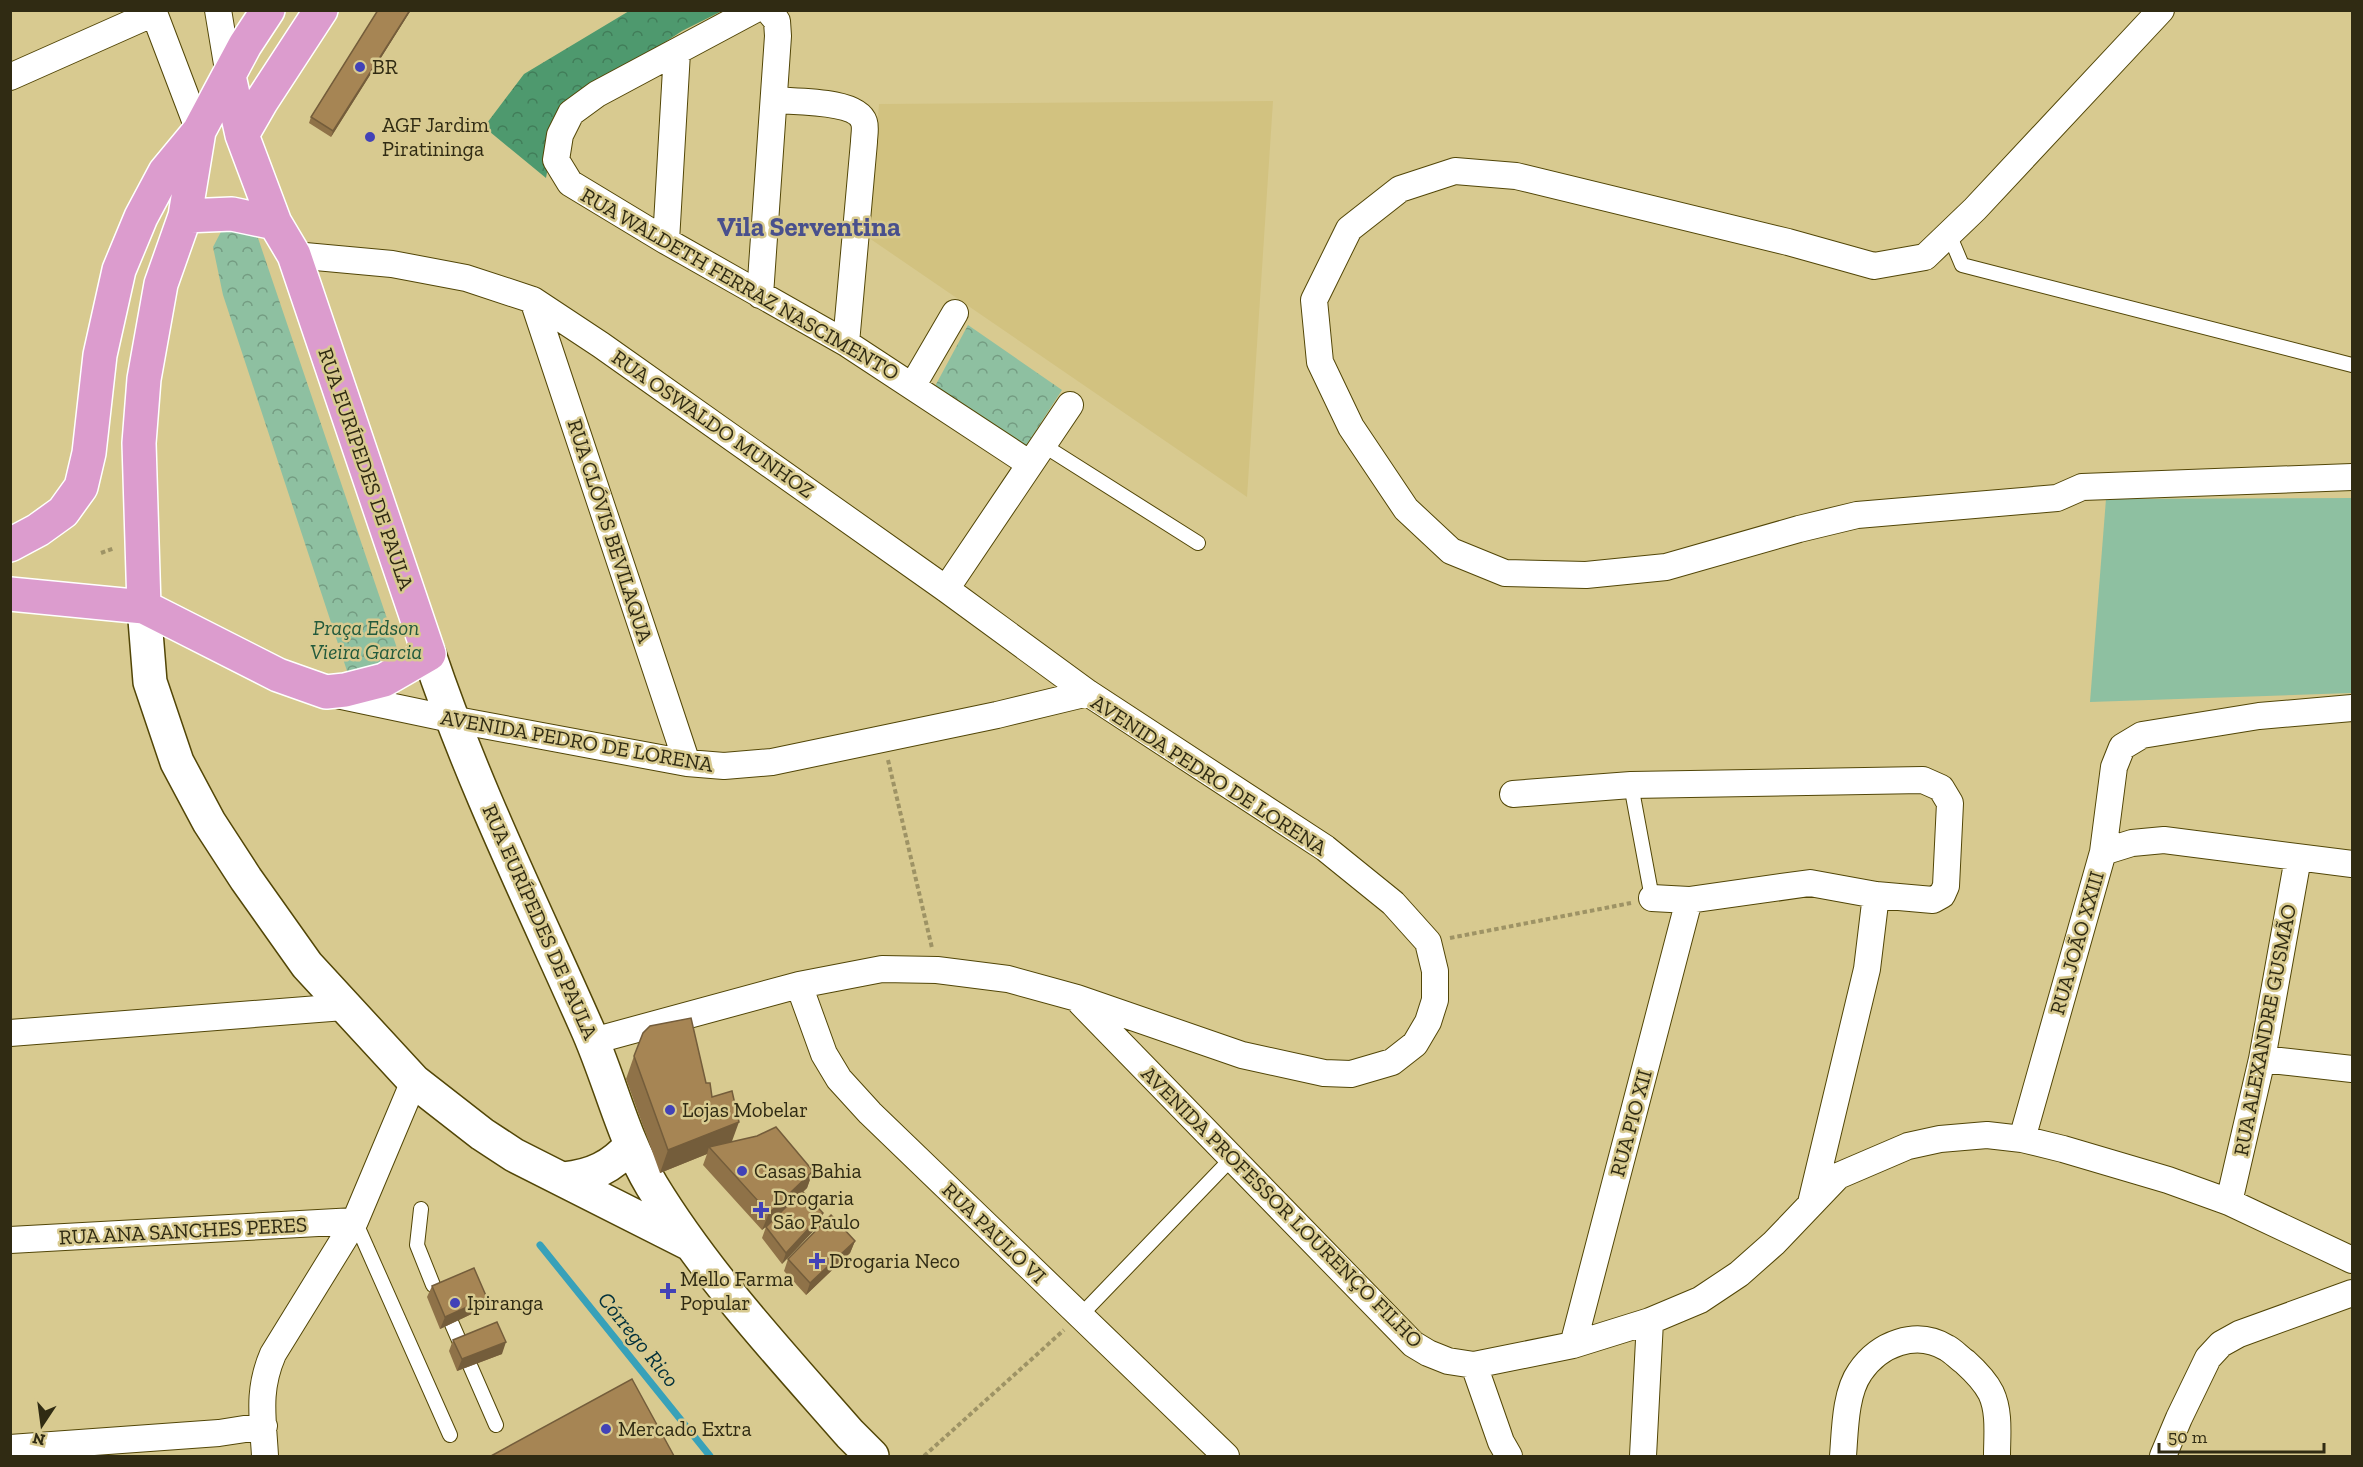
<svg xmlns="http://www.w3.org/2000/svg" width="2363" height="1467" font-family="'Zilla Slab',serif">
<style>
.built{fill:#d2c280}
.forest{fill:url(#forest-crowns)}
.park{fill:url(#park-crowns)}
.pitch{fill:#8ec0a1}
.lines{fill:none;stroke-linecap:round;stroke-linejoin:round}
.stream{stroke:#38a1b9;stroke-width:7}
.service-casing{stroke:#524607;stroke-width:16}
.minor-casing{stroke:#524607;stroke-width:28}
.tertiary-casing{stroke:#524607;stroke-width:36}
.primary-casing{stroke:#fff;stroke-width:36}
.path{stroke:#9e9365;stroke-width:4;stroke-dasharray:4.5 3;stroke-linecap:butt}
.service{stroke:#fff;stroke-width:14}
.minor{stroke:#fff;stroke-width:26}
.tertiary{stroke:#fff;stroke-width:33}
.primary{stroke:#dc9cce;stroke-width:33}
.wall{fill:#8f7248}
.shaded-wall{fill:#745d3b}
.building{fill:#a68554;stroke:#745d3b;stroke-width:1.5}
.poi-dot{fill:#4242b7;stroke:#d8ca90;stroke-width:2}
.labels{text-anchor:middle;stroke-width:5;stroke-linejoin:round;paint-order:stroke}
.poi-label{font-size:21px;fill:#302b13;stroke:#d8ca90;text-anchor:start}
.street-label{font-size:21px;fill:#302b13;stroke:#d8ca90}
.park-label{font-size:21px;font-style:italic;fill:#225a3c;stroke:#d8ca90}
.water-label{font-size:22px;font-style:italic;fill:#00303b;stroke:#d8ca90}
.district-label{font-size:27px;font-weight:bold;fill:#49508d;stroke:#d8ca90}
</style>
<defs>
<pattern id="forest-crowns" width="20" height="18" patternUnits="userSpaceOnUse" patternTransform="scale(1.5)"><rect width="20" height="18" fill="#4e996e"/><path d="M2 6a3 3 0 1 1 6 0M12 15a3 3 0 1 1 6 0" fill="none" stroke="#417d59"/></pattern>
<pattern id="park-crowns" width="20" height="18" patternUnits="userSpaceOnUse" patternTransform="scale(1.5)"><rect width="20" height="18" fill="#8ec0a1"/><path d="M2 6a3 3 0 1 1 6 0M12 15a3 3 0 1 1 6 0" fill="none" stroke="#749c82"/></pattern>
</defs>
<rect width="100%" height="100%" fill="#d8ca90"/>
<path class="built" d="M1273,101l-26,396 -378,-259 10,-134z"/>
<path class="forest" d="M629,11h93l-40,20 -124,82 -12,65 -62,-51 40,-53z"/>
<path class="park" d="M224,226l34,12 142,419 -50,23 -127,-385 -10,-48z
M968,325l94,65 -38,59 -90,-61z"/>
<path class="pitch" d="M2352,498v195l-262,9 16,-203z"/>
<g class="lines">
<path class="stream" d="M540,1245l170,211"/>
<defs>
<path id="service" d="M1949,234l13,31 390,100
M1043,445l155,98
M1631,785l21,113
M421,1209l-4,36 16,40
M355,1221l95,214
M448,1315l48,110
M1080,1316l153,-159"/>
<path id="minor" d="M153,10l46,121
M218,10l11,66
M754,10l-157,84 -26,19 -11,22 -4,25 14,23 96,58 180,102 184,121
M2161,10l-186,199 -50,48 -51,9 -86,-24 -272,-66 -61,-5 -55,18 -51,40 -35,71 6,62 31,65 55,82 45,42 54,22 81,2 80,-8 133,-38 58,-14 200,-17 25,-11 270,-10
M10,77l144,-64
M775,100c20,2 82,0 89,22 2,6 0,14 0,20l-18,201
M666,241l11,-189
M294,255l98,9 74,14 67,22 68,45 345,244 142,104 237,155 68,55 35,39 7,29v29l-7,22 -13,22 -23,18 -41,12 -27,-1 -82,-18 -165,-57 -69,-19 -71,-9 -55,-1 -83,16 -206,56
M760,295l18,-259 -1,-15 -9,-11
M533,300l154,463
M913,385l42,-72
M946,589l124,-184
M332,694l119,25 236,44 37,3 48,-4 225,-47 91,-22
M1513,794l118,-9 292,-5 18,8 9,15 -4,83 -4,9 -9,5 -57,-5 -66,-12 -121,17 -37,-2
M2103,852l11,-85 8,-20 20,-12 117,-19 93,-8
M799,985l25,69 15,25 31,34 356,343
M1081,1003l332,341 15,9 20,8 26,4 99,-20 77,-24 50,-21 39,-26 35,-31 64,-67 70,-30 32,-7 47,-4 35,4 41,10 105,31 61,22 123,58
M10,1033l334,-26
M2262,1059l90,10
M2022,1139l81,-287 29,-9 32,-3 188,24
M2229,1202l33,-143 36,-201
M1811,1203l56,-234 9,-74
M10,1240l345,-19
M1573,1345l116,-445
M1474,1365l27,77 8,14
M10,1448l209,-15 45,-7
M265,1456c-2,-38 -8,-65 8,-102l82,-133 59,-140
M1643,1456l7,-135
M1843,1456c2,-25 2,-63 17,-84 19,-28 56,-43 87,-24 6,3 12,10 18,14 10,9 20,19 26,31 9,19 6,43 6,63
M2163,1456l16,-38 29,-60 13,-14 18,-10 113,-41"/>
<path id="tertiary" d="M144,607l6,75 27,80 32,60 37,57 61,86 107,116 68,53 32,21 176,89
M429,654c43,128 103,250 157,372 24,53 36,110 66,160 55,90 129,169 198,248l22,22
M564,1179c28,-3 48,-12 67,-34"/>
<path id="primary" d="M242,135l19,-33 60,-92
M185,216l47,-2 43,9
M10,545l28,-15 25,-18 18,-25 8,-34 11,-98 19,-85 22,-53 24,-45 34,-41 46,-86 23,-35
M10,594l134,13 134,68 48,17 19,-2 39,-10 45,-26 -135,-399 -19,-32 -33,-88 -13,-59
M144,607l-5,-164 5,-64 17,-95 24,-68 14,-85"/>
</defs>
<use href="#service" class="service-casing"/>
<use href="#minor" class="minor-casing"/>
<use href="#tertiary" class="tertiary-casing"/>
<use href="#primary" class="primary-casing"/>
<path class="path" d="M101,553l14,-5
M888,760l44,188
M1450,938l181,-35
M924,1456l140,-126"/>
<use href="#service" class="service"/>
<use href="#minor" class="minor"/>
<use href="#tertiary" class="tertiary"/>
<use href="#primary" class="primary"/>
</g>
<path class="wall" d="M378,10h33l-80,127 -22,-14 2,-6z
M634,1056l72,27 26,59 81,29 -6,17 -4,4 20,21 -4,12 -37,39 -20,-26 4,-11 -4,3 -59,-65 4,-11 -47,19 -34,-94z
M855,1241l-5,12 -44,42 -22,-24 4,-12z
M432,1286l55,12 -5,11 -42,20 -13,-32z
M453,1340l49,14 -45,17 -8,-20z"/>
<path class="shaded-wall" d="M410,10h1l-80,127 2,-6z
M739,1122l-8,22 -22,3 -2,7 -47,19 8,-23z
M813,1171l-6,17 -45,42 7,-17z
M823,1213l-4,12 -37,39 4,-11z
M855,1241l-5,12 -44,42 4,-12z
M487,1298l-5,11 -42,20 5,-12z
M506,1342l-4,12 -45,17 5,-12z"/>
<path class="building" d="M378,10h32l-77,121 -22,-14z
M691,1018l15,65h4l2,14 20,-6 7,31 -71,28 -34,-94 9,-23 7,-7z
M776,1127l37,44 -44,42 -60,-66 48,-11z
M802,1191l21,22 -37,40 -20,-26z
M831,1215l24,26 -45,42 -22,-24z
M474,1268l13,30 -42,19 -13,-31z
M497,1322l9,20 -44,17 -9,-19z
M632,1379l42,77h-183z"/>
<g class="poi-dot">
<circle cx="360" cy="67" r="6"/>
<circle cx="370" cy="137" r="6"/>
<circle cx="670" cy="1110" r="6"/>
<circle cx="742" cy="1171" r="6"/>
<path d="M758 1201h6v6h6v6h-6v6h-6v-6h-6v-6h6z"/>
<path d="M814 1252h6v6h6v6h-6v6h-6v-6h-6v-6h6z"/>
<path d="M665 1282h6v6h6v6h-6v6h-6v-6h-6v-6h6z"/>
<circle cx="455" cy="1303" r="6"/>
<circle cx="606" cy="1429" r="6"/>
</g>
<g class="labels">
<g class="poi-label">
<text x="372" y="74">BR</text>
<text x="382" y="132">AGF Jardim<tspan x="382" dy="24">Piratininga</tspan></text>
<text x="682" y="1117">Lojas Mobelar</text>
<text x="754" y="1178">Casas Bahia</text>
<text x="773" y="1205">Drogaria<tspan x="773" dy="24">São Paulo</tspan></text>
<text x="829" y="1268">Drogaria Neco</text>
<text x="680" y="1286">Mello Farma<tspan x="680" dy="24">Popular</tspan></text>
<text x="467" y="1310">Ipiranga</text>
<text x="618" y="1436">Mercado Extra</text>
</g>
<g class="street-label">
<text transform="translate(740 284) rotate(30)" y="7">RUA WALDETH FERRAZ NASCIMENTO</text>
<text transform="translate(713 424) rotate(35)" y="7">RUA OSWALDO MUNHOZ</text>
<text transform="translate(366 469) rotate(71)" y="7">RUA EURÍPEDES DE PAULA</text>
<text transform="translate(610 531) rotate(72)" y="7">RUA CLÓVIS BEVILAQUA</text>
<text transform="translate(577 741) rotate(10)" y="7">AVENIDA PEDRO DE LORENA</text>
<text transform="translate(1209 775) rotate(33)" y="7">AVENIDA PEDRO DE LORENA</text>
<text transform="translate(540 922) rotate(66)" y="7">RUA EURÍPEDES DE PAULA</text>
<text transform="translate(2077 943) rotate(-74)" y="7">RUA JOÃO XXIII</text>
<text transform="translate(2265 1030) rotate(-79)" y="7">RUA ALEXANDRE GUSMÃO</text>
<text transform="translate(1631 1123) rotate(-75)" y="7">RUA PIO XII</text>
<text transform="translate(1282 1207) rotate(45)" y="7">AVENIDA PROFESSOR LOURENÇO FILHO</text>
<text transform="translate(183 1231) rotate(-3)" y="7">RUA ANA SANCHES PERES</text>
<text transform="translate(994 1233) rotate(44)" y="7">RUA PAULO VI</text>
</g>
<g class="park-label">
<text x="366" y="635">Praça Edson<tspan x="366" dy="24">Vieira Garcia</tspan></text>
</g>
<g class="water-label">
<text transform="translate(639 1339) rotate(51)" y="8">Córrego Rico</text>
</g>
<g class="district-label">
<text x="809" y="236">Vila Serventina</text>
</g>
</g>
<rect width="2363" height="1467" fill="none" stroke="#302b13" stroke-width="24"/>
<g transform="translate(42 1425) rotate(193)" stroke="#d8ca90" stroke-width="4.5" paint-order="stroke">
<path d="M0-4.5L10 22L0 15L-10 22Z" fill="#302b13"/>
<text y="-9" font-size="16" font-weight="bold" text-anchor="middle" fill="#302b13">N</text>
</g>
<path d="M2159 1443v9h165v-9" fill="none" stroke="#302b13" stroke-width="3"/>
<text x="2168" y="1443" font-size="18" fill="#302b13" stroke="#d8ca90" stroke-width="4.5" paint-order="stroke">50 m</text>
</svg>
